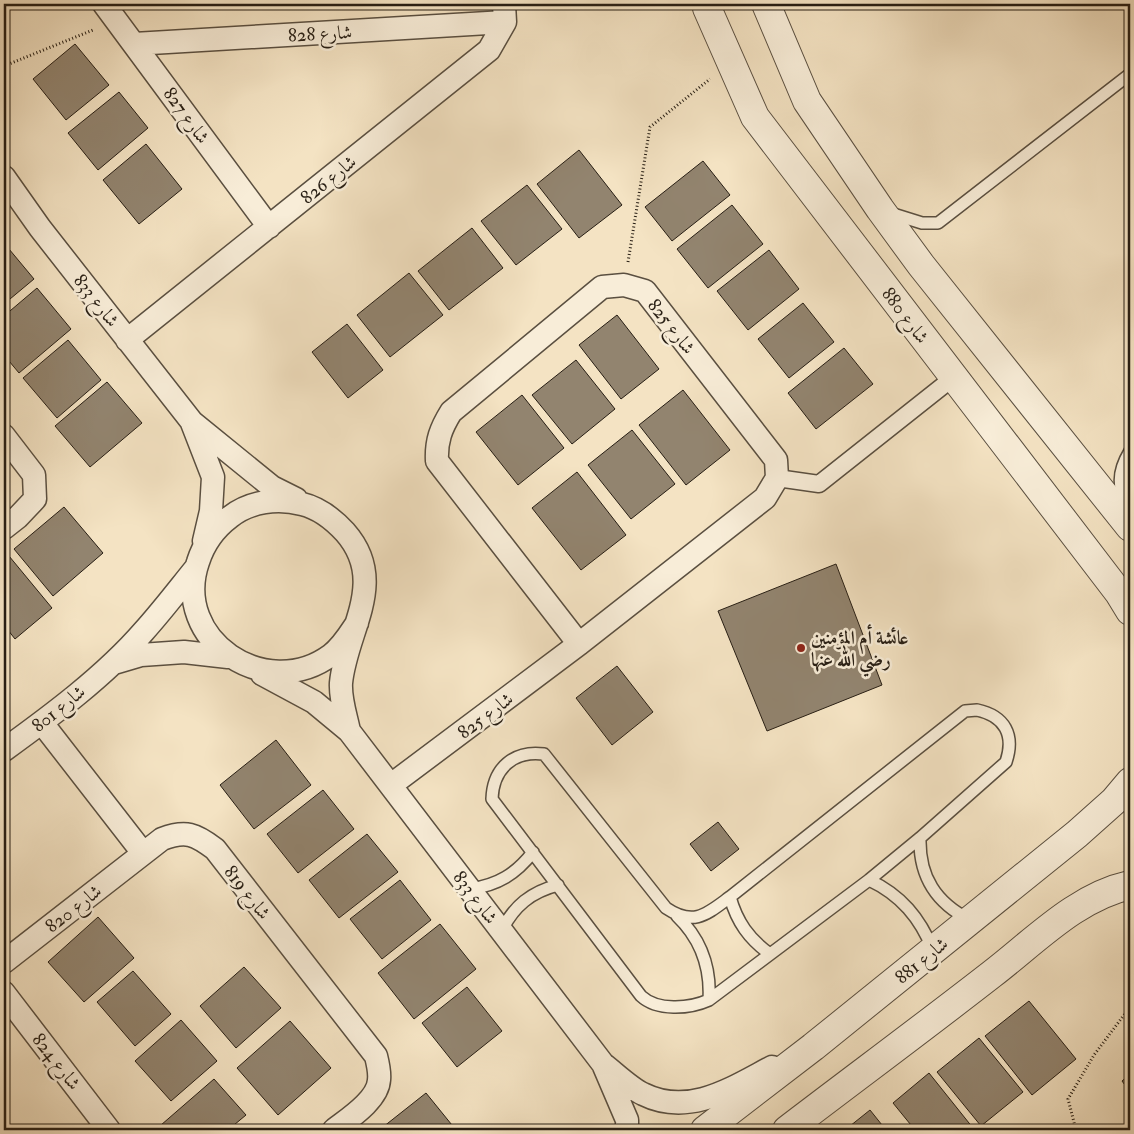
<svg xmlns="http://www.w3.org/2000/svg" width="1134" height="1134" font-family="'IM FELL Double Pica',Amiri,serif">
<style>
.building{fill:#92846f;stroke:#271e14}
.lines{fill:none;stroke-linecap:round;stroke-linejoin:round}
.service-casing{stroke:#5a4f40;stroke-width:14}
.pedestrian-casing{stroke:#5a4f40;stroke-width:19}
.minor-casing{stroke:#5a4f40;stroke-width:25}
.tertiary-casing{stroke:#5a4f40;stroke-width:30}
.path{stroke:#271e14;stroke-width:3;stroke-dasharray:1 2.5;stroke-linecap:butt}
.service{stroke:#f8edd8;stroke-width:11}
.pedestrian{stroke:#f8edd8;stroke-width:16}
.minor{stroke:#f8edd8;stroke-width:22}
.tertiary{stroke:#f8edd8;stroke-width:28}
.poi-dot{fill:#8f2418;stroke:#f8edd8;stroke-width:2}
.labels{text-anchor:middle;stroke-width:5;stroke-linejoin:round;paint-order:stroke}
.street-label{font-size:19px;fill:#271e14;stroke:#f8edd8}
.poi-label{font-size:19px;font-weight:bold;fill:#271e14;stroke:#f8edd8;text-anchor:start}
</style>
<rect width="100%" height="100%" fill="#f4e3c3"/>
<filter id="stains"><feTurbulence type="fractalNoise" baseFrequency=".004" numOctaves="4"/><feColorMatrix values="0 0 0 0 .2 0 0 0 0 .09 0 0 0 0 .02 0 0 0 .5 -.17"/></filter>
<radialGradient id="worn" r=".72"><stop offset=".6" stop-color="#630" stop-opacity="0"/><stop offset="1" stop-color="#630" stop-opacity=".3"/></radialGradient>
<path class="building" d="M75,44l34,41 -43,35 -33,-41z
M119,92l29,36 -50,42 -30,-37z
M146,144l36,45 -43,35 -36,-44z
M579,150l43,55 -43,33 -42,-54z
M703,161l27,34 -58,46 -27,-34z
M527,185l35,44 -46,36 -35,-44z
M732,205l31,39 -55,44 -31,-39z
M472,228l31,40 -54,42 -31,-39z
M4,243l30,36 -30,25z
M769,250l30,39 -51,41 -31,-39z
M409,273l34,42 -53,42 -33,-42z
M37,288l34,41 -52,44 -15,-18v-39z
M803,303l31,39 -45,36 -31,-39z
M617,315l42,54 -38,30 -42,-54z
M347,324l36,46 -35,28 -36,-46z
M68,340l33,40 -44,38 -34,-40z
M844,348l29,36 -57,45 -28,-36z
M576,360l39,49 -43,35 -40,-49z
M107,382l35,41 -52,44 -35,-41z
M683,390l47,60 -44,35 -47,-60z
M522,395l42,53 -46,37 -42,-53z
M632,430l43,54 -44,35 -43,-54z
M577,472l49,63 -45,35 -49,-62z
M64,507l39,46 -50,43 -39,-47z
M9,556l43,52 -37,31 -11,-14v-65z
M836,564l46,121 -115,46 -49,-120z
M617,666l36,46 -41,33 -36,-47z
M276,740l35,45 -57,44 -34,-44z
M323,790l31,39 -56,44 -31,-39z
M718,822l21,27 -28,22 -21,-27z
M367,834l31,38 -59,46 -30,-38z
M400,880l31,40 -49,39 -32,-40z
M98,917l36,41 -50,44 -36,-40z
M440,924l36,45 -62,50 -36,-46z
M244,967l37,41 -45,40 -36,-42z
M133,971l38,43 -36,32 -38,-44z
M467,987l35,44 -45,36 -35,-44z
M1029,1001l47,58 -44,36 -47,-59z
M181,1020l36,41 -46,40 -36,-40z
M290,1021l41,47 -53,47 -41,-47z
M979,1038l44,54 -42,34 -44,-54z
M929,1073l44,55 -3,2h-55l-22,-27z
M1130,1074v18l-8,-11z
M214,1079l32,36 -18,15h-62l-5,-5z
M426,1093l30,37h-70l-3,-3z
M870,1110l16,20h-41z"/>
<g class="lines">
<defs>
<path id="service" d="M890,213l32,10h16l192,-149
M1127,510c-8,-24 -11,-36 3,-59
M977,710c28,6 38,25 29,52l-86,76 -51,42 -160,120c-20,9 -52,11 -68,-4l-149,-197c1,-31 22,-49 52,-45l122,154c28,19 41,6 64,-11l235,-186z
M920,838c-1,39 16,65 50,82
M869,880c32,15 51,38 64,70
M470,889c28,-4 46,-15 63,-37
M730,897c7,25 19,42 40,57
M677,916c24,23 34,50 32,84
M502,930c12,-24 29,-38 56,-45"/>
<path id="pedestrian" d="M777,478l42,6 135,-107"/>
<path id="minor" d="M104,4l165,223
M134,44l371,-22
M4,177l36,51 152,194 80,65 24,12
M127,340l362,-290 16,-28 -1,-18
M192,423l21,54 -2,34 -7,30
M4,436l30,39 1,24 -17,18 -14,11
M114,663l27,-8 43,-3 44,5
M262,674l52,28 35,29 254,333 24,56v10
M42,723l101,130
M349,731c-3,-15 -9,-32 -8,-48 5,-53 48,-101 4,-151 -12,-13 -26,-24 -43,-28 -24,-6 -52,-3 -72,13 -16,12 -26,26 -32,45 -27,78 68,141 133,93 11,-8 18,-20 26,-32
M4,750c47,-34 101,-74 140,-119 18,-20 34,-41 51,-62
M391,785l188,-141 186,-146 12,-20 -1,-18 -131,-169 -21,-6 -22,2 -151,125c-10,16 -15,29 -14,49l142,183
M4,962l158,-123c24,-9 33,-5 53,10l161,207c2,8 4,16 3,24 -1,20 -31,39 -45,50
M4,993l105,137
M603,1064c12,9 27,24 40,30 46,23 89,-6 129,-27"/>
<path id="tertiary" d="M707,4v4l48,109 364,476 11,18
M766,4l41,97 73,108 41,56 209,262
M705,1130l108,-83 264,-213 37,-33 16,-19
M787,1130c68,-52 137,-103 205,-156 43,-33 84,-77 138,-89"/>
</defs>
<use href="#service" class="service-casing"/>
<use href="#pedestrian" class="pedestrian-casing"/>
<use href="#minor" class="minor-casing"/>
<use href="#tertiary" class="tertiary-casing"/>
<path class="path" d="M4,66l89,-36
M628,262l22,-135 60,-48
M1076,1130l-8,-31 26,-44 36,-48"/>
<use href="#service" class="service"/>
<use href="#pedestrian" class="pedestrian"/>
<use href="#minor" class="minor"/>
<use href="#tertiary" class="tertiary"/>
</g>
<circle class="poi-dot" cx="801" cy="648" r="5"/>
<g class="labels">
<g class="street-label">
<text transform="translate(320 33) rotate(-3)" y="7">شارع 828</text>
<text transform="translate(187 115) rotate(54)" y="7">شارع 827</text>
<text transform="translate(328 179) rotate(-39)" y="7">شارع 826</text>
<text transform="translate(97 300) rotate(52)" y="7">شارع 833</text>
<text transform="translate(906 315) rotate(53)" y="7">شارع 880</text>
<text transform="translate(672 326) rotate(52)" y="7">شارع 825</text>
<text transform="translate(58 708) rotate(-39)" y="7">شارع 801</text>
<text transform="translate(485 715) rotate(-37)" y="7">شارع 825</text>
<text transform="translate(248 892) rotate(52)" y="7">شارع 819</text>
<text transform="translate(476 897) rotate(53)" y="7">شارع 833</text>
<text transform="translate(73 908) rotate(-38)" y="7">شارع 820</text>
<text transform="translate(921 960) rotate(-39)" y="7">شارع 881</text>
<text transform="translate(57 1061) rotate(52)" y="7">شارع 824</text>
</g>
<g class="poi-label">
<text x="811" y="644">عائشة أم المؤمنين<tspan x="811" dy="22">رضي الله عنها</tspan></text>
</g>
</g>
<rect width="1134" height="1134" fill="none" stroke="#f4e3c3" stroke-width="20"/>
<rect x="5" y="5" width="1124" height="1124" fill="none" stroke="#271e14" stroke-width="2.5"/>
<rect x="10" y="10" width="1114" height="1114" fill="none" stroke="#271e14"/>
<rect width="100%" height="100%" filter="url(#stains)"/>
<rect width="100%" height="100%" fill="url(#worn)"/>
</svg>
